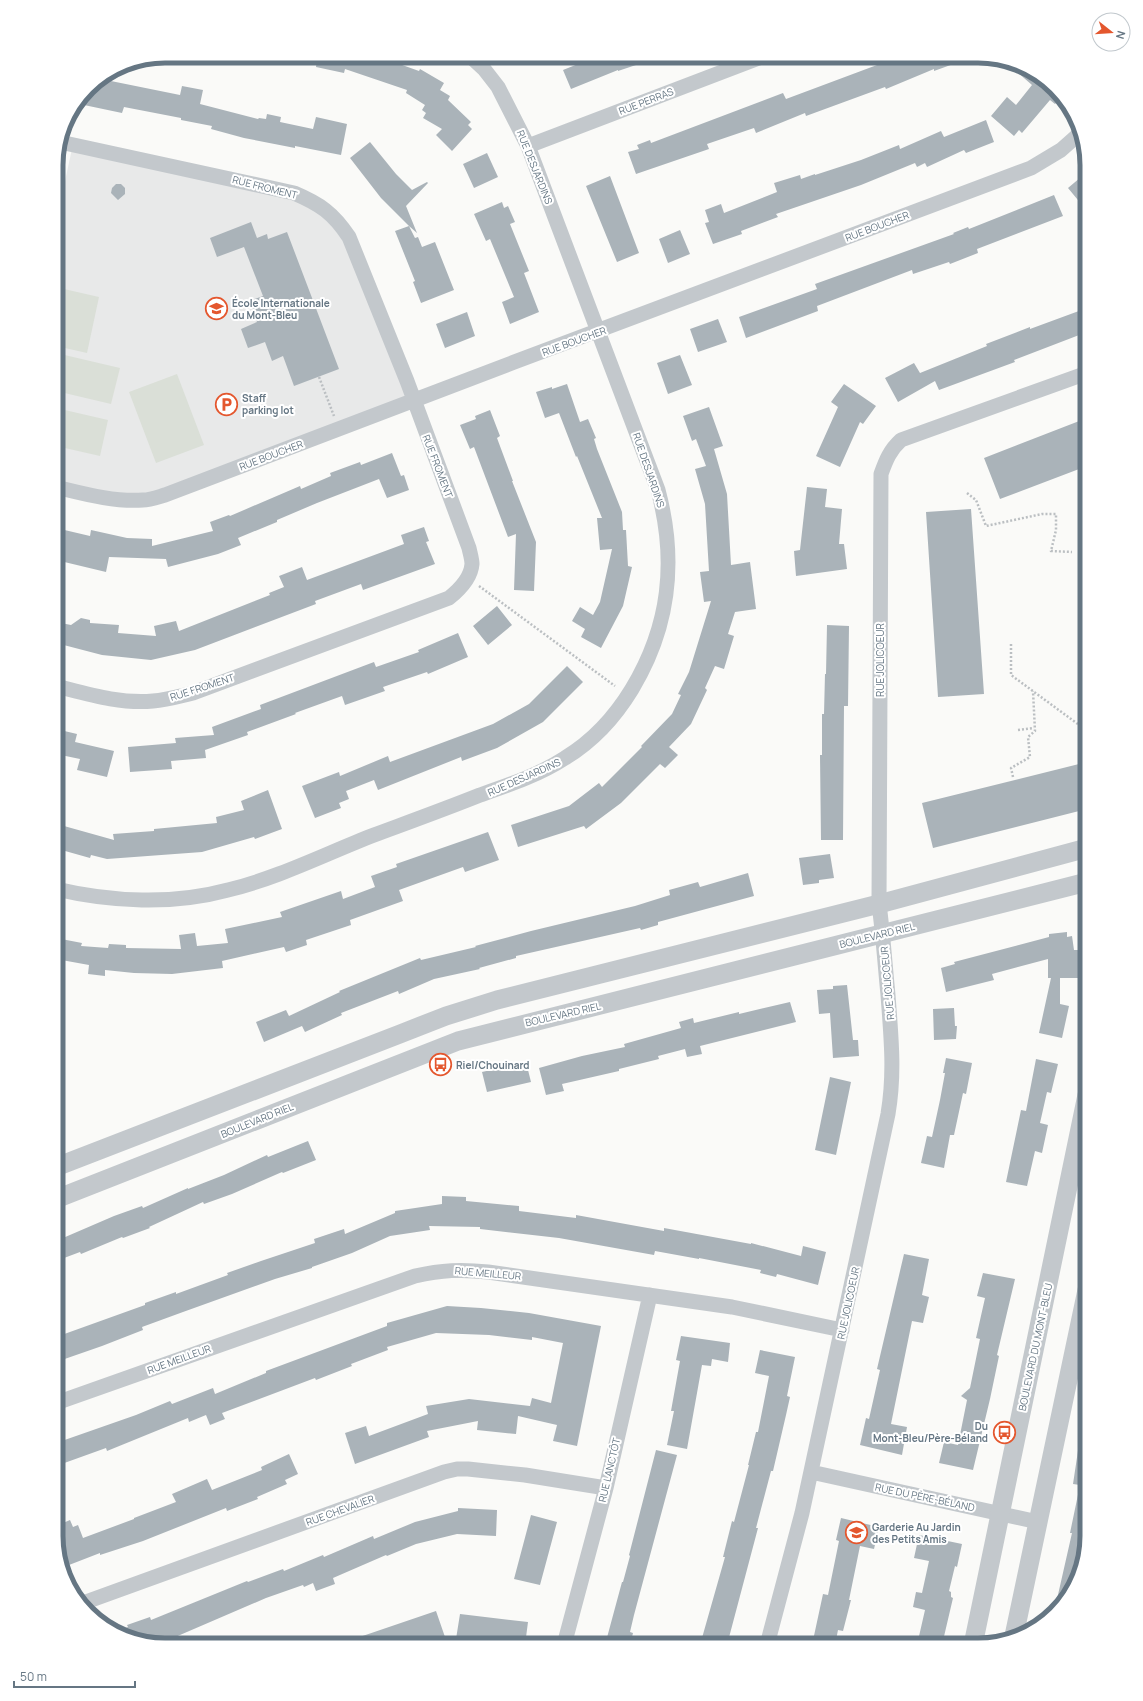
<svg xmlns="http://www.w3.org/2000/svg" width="1143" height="1701" font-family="Manrope,sans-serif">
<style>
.built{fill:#e8e9e9}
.garden{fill:#dadfd7}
.building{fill:#aab3b9}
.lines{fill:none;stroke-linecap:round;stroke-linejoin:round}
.path{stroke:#bbbfc2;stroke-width:2.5;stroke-dasharray:2 2;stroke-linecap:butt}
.minor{stroke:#c3c8cc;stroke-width:15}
.tertiary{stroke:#c3c8cc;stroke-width:19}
.labels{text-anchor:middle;stroke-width:4;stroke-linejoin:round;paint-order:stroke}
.street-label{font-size:10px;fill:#657683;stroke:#fff}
.poi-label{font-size:10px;font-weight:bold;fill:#657683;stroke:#fff;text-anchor:start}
.rim{fill:none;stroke:#657683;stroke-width:5}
</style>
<rect width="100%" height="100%" fill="#fafaf8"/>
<path class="built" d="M73,144l221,49 44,28 76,178 -270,101 -88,-13v-264z"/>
<path class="garden" d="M64,289l35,8 -12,56 -31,-7v-22z
M56,353l64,15 -9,36 -55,-13z
M177,374l27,71 -48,18 -27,-71z
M56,408l52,12 -8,36 -44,-10z"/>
<path class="building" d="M314,56h63l42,15 1,-2 24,14 -4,7 10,6 -2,4 23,22 -3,3 4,4 -20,22 -16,-16 6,-6 -19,-11 3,-5 -4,-3 3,-5 -19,-12 1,-3 -62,-21 -1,4 -28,-6 1,-8 -3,-1z
M598,56h58l1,2 -39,13v-1l-47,19 -8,-19z
M886,56h14l2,6 15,-6h52l1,2 -36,13v-2l-48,20 -1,-2 -79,29 -1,-3 -49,20 -2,-5 -47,16 2,5 -73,25 -8,-22 11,-3 -2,-4 13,-5 1,3 132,-50 3,6 91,-34 -2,-4z
M1008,64l30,10 23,24 -6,6 -5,-4 -28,33 -3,-3 -5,6 -23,-20 16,-19 9,8 16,-20z
M101,79l79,16 2,-9 21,4 -3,14 58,15 1,-1 7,1 1,-5 14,3 -1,5 33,7 3,-12 31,7 -6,31 -46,-9v2l-51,-10 -33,-9 1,-3 -31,-6v-2l-57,-11 -2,6 -38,-8 4,-17z
M986,120l8,22 -28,11 -2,-3 -37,17 -2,-4 -8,4 -2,-4 -54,22 -85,29 2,3 -37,14 1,3 -29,10 -8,-21 4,-1 -4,-12 16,-6 3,9 53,-21 -3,-9 26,-8 1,4 14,-5v1l46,-15 38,-15 1,4 41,-18 3,6z
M370,142l26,32 16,16 15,-8 1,1 -22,23 11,27 -8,-7 6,12 3,-1 4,10 13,-5 19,48 -33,13 -8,-21 2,-1 -20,-50 14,-5 -28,-28 -31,-40z
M487,153l11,24 -24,11 -11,-24z
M1087,172v39l-19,-23z
M610,176l29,77 -22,9 -31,-76z
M116,184h5l4,4v6l-7,6 -7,-7 1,-5z
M1054,195l9,21 -86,33 1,4 -28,11 -1,-2 -36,12 -1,-4 -95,36 1,5 -72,27 -7,-21 78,-28 -2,-5 139,-50 -1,-1 15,-6 1,2z
M502,202l2,6 4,-2 7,16 -5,2 19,47 -5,2 15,39 -29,12 -8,-22 12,-5 -24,-58 -4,2 -12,-27z
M251,222l6,16 10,-4 1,5 19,-7 52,137 -45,17 -11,-30 -11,5 -7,-19 -17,6 -7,-19 16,-7 -8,-21 14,-5 -19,-49 -27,10 -7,-19z
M680,230l10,24 -22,9 -9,-24z
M1087,308v24l-73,28 1,2 -76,28 -4,-9 -37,21 -13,-24 29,-15 6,10 67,-27 -1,-2 44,-17v2z
M467,312l8,24 -30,12 -9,-24z
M718,319l9,23 -29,10 -8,-23z
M680,355l12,30 -24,9 -11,-31z
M567,384l13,38 8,-3 8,19 -2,1 3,10 25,63 1,18h3l2,36 4,1 -9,39 -22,42 -20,-11 4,-8 -13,-8 8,-14 13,8 7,-13 12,-53 -12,1 -3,-32h5l-25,-62 -1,1 -17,-44 -14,5 -9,-26 16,-5v2z
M844,384l32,22 -13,18 -3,-2 -20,45 -24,-11 22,-49 -7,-5z
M709,407l14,39 -9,3 13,45 4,71 19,-3 6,47 -21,3 -7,22 6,2 -10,33 -9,-3 -10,22 2,2 -16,34 -22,23 9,8 -13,13 -5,-4 -39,39 -35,26 -2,-3 -66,21 -7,-22 58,-19 30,-23 3,4 40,-40 -1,-1 31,-32 9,-19 -3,-1 11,-22 22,-71 -7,1 -4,-30 9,-1 -4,-67 -10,-35 11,-3 -10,-27 -4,2 -9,-25z
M490,410l10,26 -3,2 16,43h-1l24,61 -2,49 -20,-1 2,-56 -8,3 -34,-90 -4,2 -10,-24 16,-6 -1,-3z
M1087,418v48l-87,33 -16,-41z
M392,453l9,23 3,-1 5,15 -22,8 -8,-19 -62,24 -40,17v2l-39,16 3,7 -23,9 -50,13 -2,-8 -57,-2 -3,15 -50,-12v-32l34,8 1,-6 36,8 25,1v7l61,-15 -3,-9 19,-7 1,1 70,-30 1,3 30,-13 -1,-3 30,-11 1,3z
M807,487l20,2 -2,18 17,2 -3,35h5l3,25 -51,7 -2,-25 6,-1z
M971,509l13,185 -46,3 -12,-185z
M424,527l5,14 -3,1 9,22 -72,26 -2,-6 -46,17 1,3 -121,46 -44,10 -49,-5 -46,-12v-21l15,3 10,-7 9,2v3l29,2 -1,8 38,3 -2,-10 22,-5 3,10 91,-36 -1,-2 15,-6 -5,-11 23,-9 5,13 97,-36 -3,-9z
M497,606l15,19 -24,20 -15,-19z
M827,625l22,1 -1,80h-4l-1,134h-22l-1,-85h2v-41h2l1,-40h1z
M458,633l10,24 -40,17 -1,-2 -44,15 2,4 -40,14 -3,-9 -47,17 1,1 -49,18 1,3 -43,15 1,8 -35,3 1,8 -42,3 -2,-25 48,-4 -1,-5 39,-3 -2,-8 49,-18 -1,-4 114,-43 2,5 43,-15 -1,-2z
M567,666l16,16 -40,40 -46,26 -35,13 -1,-4 -83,33 -4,-10 -28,11 3,8 -10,4 2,5 -26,10 -13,-32 37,-14 1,4 48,-20 2,6 103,-38 36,-20z
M56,729l21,5 -2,8 39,9 -7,26 -30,-7 3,-11 -24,-5z
M1087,762v47l-154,39 -11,-45z
M268,790l14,39 -27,10 -1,-2 -52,15 -95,7 -16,-4 -1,3 -32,-9 6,-23 50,14 -1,-6 41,-3v-2l63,-6 -1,-6 28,-7 -3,-9z
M488,832l11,28 -34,12 -2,-5 -64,23 4,11 -53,19 1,5 -45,15 1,5 -21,7 -2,-5 -62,14 1,7 -51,6 -38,-1 -29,-3v6l-17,-2 1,-9 -33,-6v-21l26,5 -1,3 27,2 1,-4 17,1v3l55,1 -2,-14 16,-2 2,13 31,-3 -3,-14 57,-12 -2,-5 61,-21 2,8 32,-12 -4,-11 26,-9 -1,-3z
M830,854l4,24 -15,2v3l-16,2 -4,-27z
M748,873l6,23 -96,26v3l-17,5 -1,-2 -124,28v2l-37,10 1,1 -46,10 -35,15 -1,-3 -57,22 1,2 -37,17 -3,-6 -38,16 -8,-20 30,-12 3,6 51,-24 -1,-1 81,-33 1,2 55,-13 -1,-1 56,-15 104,-25 35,-11 -1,-5 29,-8 2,5z
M1067,932v5l5,-1 2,14h4l2,16h-2l1,12h-19v26l9,2 -7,32 -23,-5 12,-55h-3v-19l-56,15 2,6 -48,12 -5,-24 14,-4 -1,-2 95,-25v-3z
M847,985l6,55h5l1,16 -26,2 -3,-45 -11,1 -2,-24 16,-1v-3z
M790,1002l6,20 -96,24 2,8 -15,3 -2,-8 -27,7 1,3 -40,10v2l-57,13 2,7 -18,4 -7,-27 43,-12 43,-9 -1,-3 57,-16 -2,-6 14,-4 1,5 45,-11v2z
M954,1008l1,18h2l-1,13 -22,1 -1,-31z
M946,1058l26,5 -6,31 -3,-1 -9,42h-4l-6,33 -23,-5 6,-27 5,1 8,-37 5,-27h-2z
M1036,1059l22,5 -7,29 -4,-1 -7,31 8,2 -6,28 -7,-2 -8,35 -21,-4 15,-72 5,1z
M526,1062l5,20 -44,10 -5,-20z
M830,1077l21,5 -15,73 -21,-5z
M308,1141l8,19 -33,13 -1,-1 -50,22 -28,10 -1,-2 -54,25 1,1 -27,10 -1,-1 -41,17 -1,-2 -24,9v-20l58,-25 28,-10 1,2 45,-20v1l36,-14 43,-20 1,2z
M442,1196l24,1v4l53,5v5l57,7v-3l88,16v-3l87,16v-1l50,13 2,-10 23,6 -8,33 -41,-11 -1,3 -16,-4 1,-3 -62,-12v1l-44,-8 -1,4 -95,-17 -79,-9v-2l-51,-1 1,4 -40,6 -38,17 -40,14v1l-37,11 -92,33 -41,15 1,3 -41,16 -46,16v-25l89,-32v-2l31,-11v2l52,-19 -1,-2 34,-12 54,-18 -1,-4 30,-10 1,5 50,-21v-2l47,-7z
M904,1254l25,5 -7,36 7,2 -6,26 -11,-2 -21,103 16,3 -5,28 -42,-10 6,-27 3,1 11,-49 -3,-1z
M983,1273l32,6 -18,76 2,1 -9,43 -17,71 -34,-7 5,-21 14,3 9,-45 -6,-4 9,-8 10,-49 -4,-1 9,-40 -8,-2z
M447,1306l34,2 48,5 72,13 -24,120 -24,-5 4,-16 -39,-9 -2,18 -39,-4 1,-9 -51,10 2,6 -74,27 -10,-31 21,-7 3,10 59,-22 -2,-8 43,-7 61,7 2,-8 19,5 12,-60 -31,-6v3l-43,-5 -53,-2 -49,14 1,3 -37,14 1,2 -36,14 -1,-2 -93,35 3,6 -15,6 -4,-10 -17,7 -1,-4 -81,33 -1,-3 -50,18v-23l80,-28 34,-14 2,3 41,-16 2,6 51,-21v-2l121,-45v-3z
M681,1336l49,7 -2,19 -16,-3 -1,7 -9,-1 -15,84 -20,-4 7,-34h-3l9,-50 -4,-1z
M760,1350l35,7 -8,39 3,1 -4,18 -13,56h-2l-15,57h2l-31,117h-27l25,-88h-2l9,-36 2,1 15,-57h-1l8,-33h2l11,-56 -14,-3z
M1079,1444h8v93l-15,54 -17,17 17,-75h-2l10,-48 -7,-1z
M656,1450l21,5 -43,160 -4,17 3,1 -3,12h-25l17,-63h1l7,-26 -1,-1z
M289,1454l9,20 -13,6 2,4 -30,13 1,2 -31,12 -1,-3 -83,33 -43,14v-2l-31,12 -13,-34v-5l14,-6 3,7 5,-2 5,13 51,-19v-1l42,-16 -4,-8 35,-15 5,11 50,-20 -1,-3z
M458,1508l39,2 -1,26 -39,-2 -41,10 -29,12 -1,-1 -53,23 2,6 -19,7 -3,-8 -9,4 -1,-2 -37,13 -93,40 3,7h-18l-43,-13 13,-5 -1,-2 23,-8 1,3 96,-39 1,1 35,-13 1,2 39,-16 1,2 49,-21 1,3 41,-17 43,-11z
M531,1515l26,7 -17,63 -26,-6z
M841,1518l38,9 -5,22 -14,-3 -11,54h2l-8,31 -5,-1 -3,15h-23l11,-51 5,1 11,-54 -3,-1z
M919,1535l43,9 -5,23 -2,-1 -6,25 2,1v5l2,1 -11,47h-25l8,-35 -12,-3 3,-15 6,1 7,-32 -15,-3z
M436,1611l9,26 -22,8h-81v-2z
M460,1614l68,8 -3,23h-16l-53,-6z"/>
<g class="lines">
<path class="path" d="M319,377l15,39
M967,493l9,7 10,26 56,-12h14v16l-5,21 21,1
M479,586l136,100
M1011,644v31l75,55 1,3
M1018,730l16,-2
M1013,777l-2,-9 19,-11 -2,-20 7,-6 -2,-40"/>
<path class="minor" d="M528,146l236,-90
M56,487c29,7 58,15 87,13 7,0 15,-3 22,-5 288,-111 577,-218 866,-327l30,-18 18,-16
M56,686c32,8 64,18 97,15 14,-1 27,-5 40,-8l256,-95c10,-8 22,-20 23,-34 0,-5 -2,-11 -3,-16l-62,-167 -58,-144c-16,-24 -29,-33 -55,-44l-234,-51
M56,889c55,13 117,16 172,1 50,-12 97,-36 146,-55 35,-13 71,-26 106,-40 29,-10 59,-20 85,-37 28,-17 50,-41 67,-69 38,-63 45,-128 26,-199l-130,-344 -30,-59 -14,-18 -14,-13
M56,1403l359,-127c27,-6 46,-7 73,-4l244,35 110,23
M811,1472l227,50
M83,1603l361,-131 13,-3h11l57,6 81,13
M564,1645l42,-157 44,-193
M767,1645l35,-132 86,-399c7,-42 3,-77 0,-119 -3,-30 -5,-61 -9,-91l2,-430c5,-14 9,-24 20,-34l186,-67"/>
<path class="tertiary" d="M56,1167l344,-133 46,-18 51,-16 382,-96 208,-56
M56,1199l402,-158 629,-159
M1014,1636l73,-346
M973,1645l114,-550"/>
</g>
<defs>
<symbol id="school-ring" viewBox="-11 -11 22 22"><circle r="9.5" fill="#fff" stroke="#e4572e" stroke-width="1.5"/><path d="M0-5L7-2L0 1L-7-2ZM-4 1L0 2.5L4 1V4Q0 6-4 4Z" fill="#e4572e"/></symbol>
<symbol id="parking-ring" viewBox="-11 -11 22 22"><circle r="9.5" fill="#fff" stroke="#e4572e" stroke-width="1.5"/><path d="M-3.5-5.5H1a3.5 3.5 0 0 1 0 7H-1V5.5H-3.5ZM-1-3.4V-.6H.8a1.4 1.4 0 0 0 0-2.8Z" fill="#e4572e"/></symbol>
<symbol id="bus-ring" viewBox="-11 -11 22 22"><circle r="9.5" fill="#fff" stroke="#e4572e" stroke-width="1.5"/><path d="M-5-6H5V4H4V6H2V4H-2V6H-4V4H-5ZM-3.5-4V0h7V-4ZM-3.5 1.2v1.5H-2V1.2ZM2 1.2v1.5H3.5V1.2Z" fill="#e4572e"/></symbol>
</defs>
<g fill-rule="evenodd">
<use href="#school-ring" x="204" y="296" width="25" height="25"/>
<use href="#parking-ring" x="214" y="392" width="25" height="25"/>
<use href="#bus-ring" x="428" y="1052" width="25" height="25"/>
<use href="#bus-ring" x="992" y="1420" width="25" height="25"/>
<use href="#school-ring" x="844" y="1520" width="25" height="25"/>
</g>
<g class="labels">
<g class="street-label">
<text transform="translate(646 101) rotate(-21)" y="4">RUE PERRAS</text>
<text transform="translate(535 167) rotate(68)" y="4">RUE DESJARDINS</text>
<text transform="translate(265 187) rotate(14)" y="4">RUE FROMENT</text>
<text transform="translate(877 226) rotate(-21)" y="4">RUE BOUCHER</text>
<text transform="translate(574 341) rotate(-20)" y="4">RUE BOUCHER</text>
<text transform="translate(271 455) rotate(-21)" y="4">RUE BOUCHER</text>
<text transform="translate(438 466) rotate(69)" y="4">RUE FROMENT</text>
<text transform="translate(649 470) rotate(71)" y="4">RUE DESJARDINS</text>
<text transform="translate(880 660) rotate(-90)" y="4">RUE JOLICOEUR</text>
<text transform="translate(202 687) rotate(-18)" y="4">RUE FROMENT</text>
<text transform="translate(524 777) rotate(-24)" y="4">RUE DESJARDINS</text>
<text transform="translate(877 935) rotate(-14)" y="4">BOULEVARD RIEL</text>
<text transform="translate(887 983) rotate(-95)" y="4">RUE JOLICOEUR</text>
<text transform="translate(563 1014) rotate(-13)" y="4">BOULEVARD RIEL</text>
<text transform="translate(257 1120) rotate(-22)" y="4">BOULEVARD RIEL</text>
<text transform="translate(488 1273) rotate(5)" y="4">RUE MEILLEUR</text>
<text transform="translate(848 1303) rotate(-78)" y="4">RUE JOLICOEUR</text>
<text transform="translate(1035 1347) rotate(-78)" y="4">BOULEVARD DU MONT-BLEU</text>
<text transform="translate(179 1359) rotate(-20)" y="4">RUE MEILLEUR</text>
<text transform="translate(609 1470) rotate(-77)" y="4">RUE LANCTÔT</text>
<text transform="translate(925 1497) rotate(12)" y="4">RUE DU PÈRE-BÉLAND</text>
<text transform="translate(340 1510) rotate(-20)" y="4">RUE CHEVALIER</text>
</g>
<g class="poi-label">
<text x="232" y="307">École Internationale<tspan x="232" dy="12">du Mont-Bleu</tspan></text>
<text x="242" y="402">Staff<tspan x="242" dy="12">parking lot</tspan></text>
<text x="456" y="1069">Riel/Chouinard</text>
<text x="988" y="1430" text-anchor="end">Du<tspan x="988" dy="12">Mont-Bleu/Père-Béland</tspan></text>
<text x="872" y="1531">Garderie Au Jardin<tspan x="872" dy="12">des Petits Amis</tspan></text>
</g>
</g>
<path d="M0 0H1143V1701H0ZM165 63H978A102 102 0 0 1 1080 165V1536A102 102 0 0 1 978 1638H165A102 102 0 0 1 63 1536V165A102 102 0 0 1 165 63Z" fill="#fff" fill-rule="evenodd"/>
<path class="rim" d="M165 63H978A102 102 0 0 1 1080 165V1536A102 102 0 0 1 978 1638H165A102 102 0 0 1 63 1536V165A102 102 0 0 1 165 63Z"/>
<g transform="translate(1111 32) rotate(107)"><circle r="19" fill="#ffffff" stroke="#c1c8cd"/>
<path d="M0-3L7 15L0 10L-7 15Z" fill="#e4572e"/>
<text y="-6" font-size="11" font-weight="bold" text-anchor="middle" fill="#657683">N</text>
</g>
<path d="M14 1681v6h121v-6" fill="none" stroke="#657683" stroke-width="2"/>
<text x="20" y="1681" font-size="12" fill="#657683" stroke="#ffffff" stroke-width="3" paint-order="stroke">50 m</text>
</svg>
